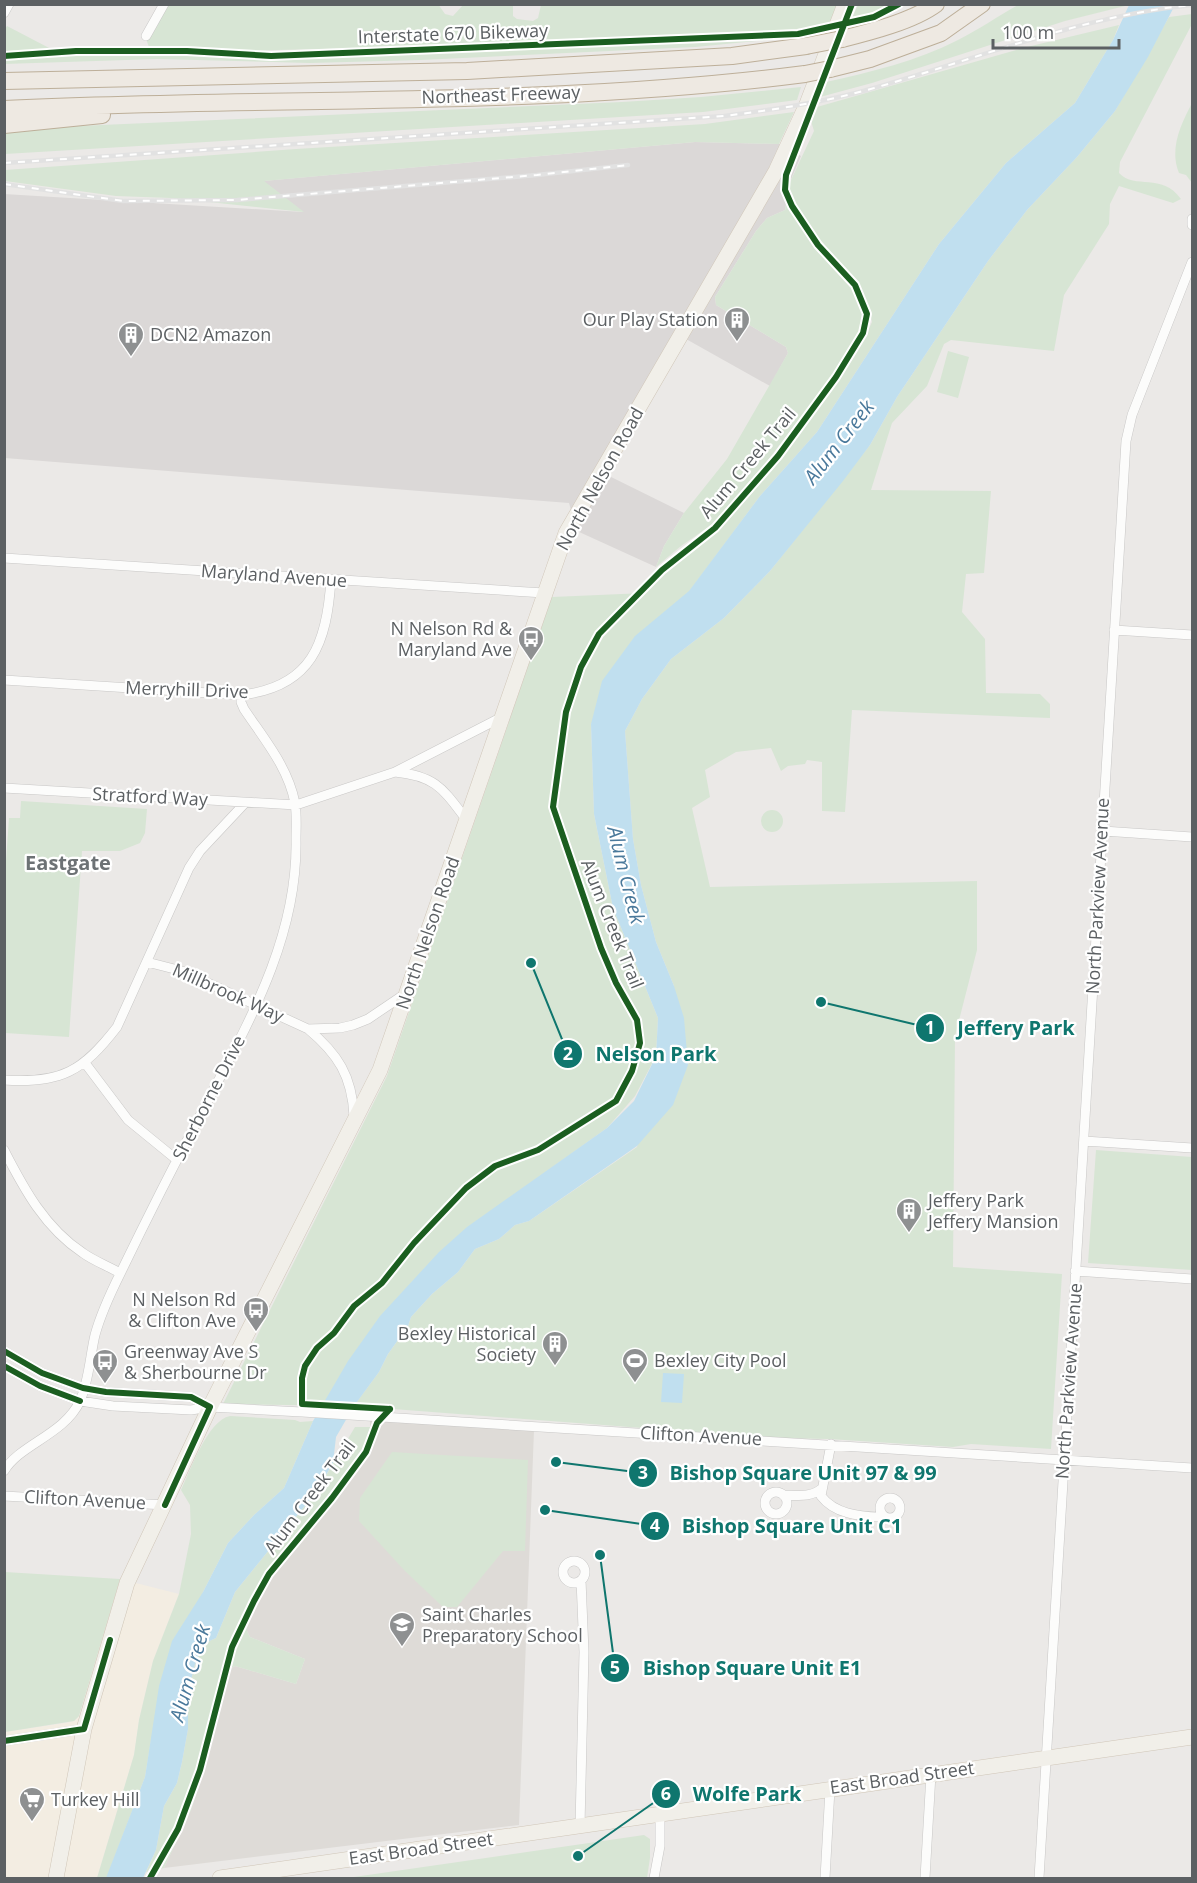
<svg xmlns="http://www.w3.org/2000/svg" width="1197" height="1883" font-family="'Open Sans',sans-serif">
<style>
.commercial{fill:#f3ede2}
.industrial{fill:#dbd8d7}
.education{fill:#dedbd7}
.green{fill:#d7e5d4}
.water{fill:#c0dfef}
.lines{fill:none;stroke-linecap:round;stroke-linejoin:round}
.minor-casing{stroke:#c8c7c6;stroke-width:10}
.primary-casing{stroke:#d0c6b8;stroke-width:16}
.motorway-casing{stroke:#bdaf99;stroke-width:18}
.minor{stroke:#fcfcfb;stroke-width:9}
.primary{stroke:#f1efe9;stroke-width:15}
.motorway{stroke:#eee9e2;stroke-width:16}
.rail-casing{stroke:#e2e2e2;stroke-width:4.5}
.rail{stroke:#fff;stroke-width:2;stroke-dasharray:7;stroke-linecap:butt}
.motorway-bridge-casing{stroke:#bdaf99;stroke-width:18;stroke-linecap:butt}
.motorway-bridge{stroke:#eee9e2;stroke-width:16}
.cycleway-casing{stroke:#fff;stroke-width:10}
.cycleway{stroke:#1b5e20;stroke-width:6}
.labels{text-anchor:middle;stroke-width:4.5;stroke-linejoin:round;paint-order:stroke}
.street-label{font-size:18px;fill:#5c6063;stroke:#fff}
.poi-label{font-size:18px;fill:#5c6063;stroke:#fff;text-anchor:start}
.water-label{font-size:20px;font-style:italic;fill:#4a799b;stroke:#fff}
.neighbourhood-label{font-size:20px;font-weight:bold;fill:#6d7275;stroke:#fff}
.leader{fill:none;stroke:#0f766e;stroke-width:2}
.callout-dot{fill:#0f766e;stroke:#fff;stroke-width:2}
.mark-label{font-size:18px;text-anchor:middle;font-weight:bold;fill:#fff}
.callout-label{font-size:20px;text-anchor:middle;font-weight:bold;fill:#0f766e;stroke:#fff;stroke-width:4.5;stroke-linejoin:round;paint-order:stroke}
</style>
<rect width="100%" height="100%" fill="#ebe9e7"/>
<path class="commercial" d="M120,1579l59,15 -26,67 -14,59 -5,35 -37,123h-92l-1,-146 61,-9 9,-2 5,-5z"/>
<path class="industrial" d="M695,142l84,2 22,12 -12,28 -4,26 -18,8 -11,13 -41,66 1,8 70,42 2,6 -18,33 -84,-47 -81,135 79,39 -20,33 -8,21 -79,-36 -8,-28 -564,-45 -1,-264 299,18 -40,-31z"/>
<path class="education" d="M370,1421l164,9 -15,395 -355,43 27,-58 15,-46 10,-66 11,-28 8,-4 61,18 9,-25 -55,-22 -3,-6v-13l21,-38 106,-144 -4,-9z"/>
<path class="green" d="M438,4l7,10 8,2 10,-11 50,-1v12l4,3 16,2 5,-3 3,-13h296l-8,19 -3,1 -28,4 -146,10 -192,7 -228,5 -83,-4 -3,-8 18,-34z
M858,5v-1l33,1 -29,11 -10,2z
M1018,5h111l-64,16 -193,62 -52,14 6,-15c45,-10 91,-21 132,-42 20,-10 40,-24 60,-35z
M1192,14v10l-72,138 -1,11c16,17 43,-1 62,26l-8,4 -54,-17 -9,18 -1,20 -45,71 -10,56 -103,-11 -7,4 -17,42 -35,37 -21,67 120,1 -7,82 -18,1 -4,38 23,27 1,54 54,1 10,10v14l-198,-8 -7,102 -23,-1v-49l-15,-2 -2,4 -17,2 -7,5 -10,-23 -35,4 -31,18 5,27 -18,11 18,79 267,-6v69l-22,86 -2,231 109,7 -11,175 -80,-5 -18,3 -124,-8 -108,-2 -52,-7 -315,-24 -131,-2 164,-328 165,-479 93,-4 29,-28 52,-42 57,-68 56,-77 28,-45 5,-11 -2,-9 -42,69 -80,104 -34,37 -33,23 -25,21 8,-21 20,-33 43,-54 61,-106 -2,-6 -70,-42 -1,-8 41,-66 11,-13 18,-8 4,-26 25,-53 -3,-10 6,-14 210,-60 92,-22 -6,15 -38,63 -69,60 -67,81 -122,188 -57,64 -169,228 3,90 19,94 45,110 -2,38 -21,40 -28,32 -96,69 -77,75 -78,131 23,-31 9,-18 20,-28 3,-9 21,-23 26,-22 17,-23 24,-10 16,-14 14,-4 108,-74 37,-161 -18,-44 -15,-57 -8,-46 -8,-108 17,-32 29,-40 53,-41 46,-47 100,-126 27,-48 91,-136 39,-51 50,-53 38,-46 54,-94z
M7,26l46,24 -48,5v-26z
M765,35h35l-24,4 -81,8 -274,13 -111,3 -153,-4 -153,5 1,-6 72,-6 49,-1 192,6 360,-15z
M801,87l-4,13 -94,12 -698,42v-21l51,-6 566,-25 79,-5z
M1192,103v80l-6,-8 -7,-2c-10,-24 2,-49 13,-70z
M794,112l-15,32 -84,-2 -431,39 40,31 -133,-14 -55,-2 -111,-15v-11l291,-21 409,-25z
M948,351l21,6 -11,41 -21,-6z
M21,801l126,8 -2,24 -5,10 -20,8h-38l-13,186 -64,-4 -1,-145 5,-70h11z
M761 821a11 11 0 1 1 22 0a11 11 0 1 1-22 0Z
M1096,1150l96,7v113l-104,-7z
M230,1416l65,4 5,2 13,-1 -29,67 -30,27 -26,28 -25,49 -52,148 -6,37 -38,100 -10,1 37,-123 5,-35 14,-59 26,-67 12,-60 -1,-29 -9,-15c9,-19 27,-70 49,-74z
M355,1427h15l4,8 -17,33 -89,112 -21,38v13l3,6 55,22 -9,25 -61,-18 -8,4 -11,28 -10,66 -15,46 -27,58 -18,4 10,-22 8,-44 13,-23 5,-21 6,-33v-35l6,-27 9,-23 13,-6 19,-46 81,-100z
M392,1452l136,8 -3,91h-22l-46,56h-14l-38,-36 -46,-50 1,-23z
M5,1572l115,7 -41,137 -5,5 -69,11z
M644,1835l6,4v19l-3,20h-300z"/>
<path class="water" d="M1129,5h46l-27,52 -33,54 -38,46 -50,53 -39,51 -91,136 -27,48 -27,36 -73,90 -46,47 -53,41 -29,40 -17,32 8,108 8,46 15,57 18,44 10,32 4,47 -15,40 -36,41 -108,75 -14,4 -16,14 -24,10 -17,23 -26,22 -21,23 -3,9 -20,28 -9,18 -25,34 -18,31 -3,26 -17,29 -81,100 -19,46 -13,6 -9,23 -6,27v35l-6,33 -5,21 -13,23 -8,44 -13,28h-37l39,-101 14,-91 13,-45 31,-49 25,-49 26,-28 30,-27 29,-67 35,-60 32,-45 59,-64 28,-25 140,-99 27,-27 22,-45 2,-38 -45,-110 -19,-94 -3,-90 11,-43 33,-45 54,-45 71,-95 57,-64 122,-188 67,-81 69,-60 38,-63z
M663,1373l21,1 -2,29 -21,-1z"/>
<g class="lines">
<defs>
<path id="minor" d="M4,13l5,-9
M146,36l18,-32
M1192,219v6
M4,558l540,35
M1114,630l78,5
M4,680l237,15c71,-8 86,-52 90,-116
M395,772c41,4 48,17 71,47
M4,788l292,17 99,-33 107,-55
M1103,831l89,6
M147,962l35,9 126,58 32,-1 13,-3 15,-6 37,-25
M308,1029c30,25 44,47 46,87
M85,1063l43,57 49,40
M4,1080c57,4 79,-9 113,-53l72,-159 11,-17 45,-48
M1084,1141l108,7
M4,1150c20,39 41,78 79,103 11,8 25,13 37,20
M1075,1271l117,8
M4,1351l38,22 41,15 23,4 85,5 19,10
M4,1366l36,20 40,15 33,5 78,4 19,-3 92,5 890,56
M831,1444l-10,52c16,21 45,20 69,22
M4,1471c16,-27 60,-36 76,-70 9,-20 10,-45 15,-66 6,-22 16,-43 26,-63 27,-56 55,-111 84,-166 44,-84 93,-169 91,-267 0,-11 1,-24 -1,-36 -7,-36 -31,-64 -51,-94l-3,-7v-7
M765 1503a11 11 0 1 1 22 0a11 11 0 1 1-22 0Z
M783,1495c13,0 27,3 38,-6
M4,1496l161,9
M880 1508a10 10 0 1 1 20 0a10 10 0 1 1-20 0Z
M563 1572a11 11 0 1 1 22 0a11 11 0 1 1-22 0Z
M4,1741l80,-12
M580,1826l4,-174 -3,-72
M654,1878l6,-32v-32
M825,1878l5,-89
M925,1878l6,-104
M1039,1878l87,-1437 6,-26 60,-153"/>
<path id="primary" d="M56,1878l28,-149 43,-146 83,-176 170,-337 186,-537 210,-362 31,-67 38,-100
M220,1878l972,-141"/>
<path id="motorway" d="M842,39c28,-7 71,-18 94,-35
M830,69l40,-10 71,-26 41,-29
M4,81l463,-10 265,-15 74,-10
M4,109c267,-13 536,-1 801,-35
M4,125l98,-10"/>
</defs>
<use href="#minor" class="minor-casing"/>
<use href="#primary" class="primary-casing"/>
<use href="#motorway" class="motorway-casing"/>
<use href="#minor" class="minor"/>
<use href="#primary" class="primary"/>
<use href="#motorway" class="motorway"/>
<defs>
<path id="rail" d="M4,163l720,-47c48,-6 96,-13 143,-26 108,-30 213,-74 325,-85
M4,184l119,17 114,-1 300,-25 91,-10"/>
</defs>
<use href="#rail" class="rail-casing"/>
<use href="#rail" class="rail"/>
<defs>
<path id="motorway-bridge" d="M806,46l36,-7
M805,74l25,-5"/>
</defs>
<use href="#motorway-bridge" class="motorway-bridge-casing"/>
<use href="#motorway-bridge" class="motorway-bridge"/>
<defs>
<path id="cycleway" d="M4,56l72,-5h111l84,5 527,-22 76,-17 25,-13
M4,1351l38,22 41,15 23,4 85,5 19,10 -45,98
M4,1366l36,20 40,15
M390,1409l-88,-5v-26l3,-12 12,-18 17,-15 20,-27 28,-23 32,-40 52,-55 29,-22 43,-16 78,-49 16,-30 8,-28 -3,-23 -21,-37 -15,-35 -48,-141 13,-95 15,-45 18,-33 63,-64 53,-42 63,-72 58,-79 27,-44 4,-19 -12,-29 -37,-40 -26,-39 -7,-16 1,-15 66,-171
M4,1741l80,-12 26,-89
M150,1878l28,-49 22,-59 32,-123 22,-46 15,-27 63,-76 34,-46 11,-29 13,-14"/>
</defs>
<use href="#cycleway" class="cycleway-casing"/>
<use href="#cycleway" class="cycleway"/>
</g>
<defs>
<symbol id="building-pin" viewBox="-11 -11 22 30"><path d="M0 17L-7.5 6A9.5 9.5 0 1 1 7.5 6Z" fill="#8e9091" stroke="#fff"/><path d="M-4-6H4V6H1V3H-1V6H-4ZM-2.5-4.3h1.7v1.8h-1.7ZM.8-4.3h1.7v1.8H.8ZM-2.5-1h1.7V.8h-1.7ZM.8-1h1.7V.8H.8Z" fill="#fff"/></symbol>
<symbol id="bus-pin" viewBox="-11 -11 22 30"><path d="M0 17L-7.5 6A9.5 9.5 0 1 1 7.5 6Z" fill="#8e9091" stroke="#fff"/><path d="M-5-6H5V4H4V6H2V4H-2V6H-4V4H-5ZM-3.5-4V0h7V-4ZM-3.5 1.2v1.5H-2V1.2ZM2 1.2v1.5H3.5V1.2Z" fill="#fff"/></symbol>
<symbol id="stadium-pin" viewBox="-11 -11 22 30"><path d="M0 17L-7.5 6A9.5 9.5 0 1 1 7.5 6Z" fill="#8e9091" stroke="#fff"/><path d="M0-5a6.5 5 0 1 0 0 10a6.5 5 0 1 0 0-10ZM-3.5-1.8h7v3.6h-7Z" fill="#fff"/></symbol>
<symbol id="school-pin" viewBox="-11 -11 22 30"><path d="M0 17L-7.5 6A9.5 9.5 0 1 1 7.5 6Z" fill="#8e9091" stroke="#fff"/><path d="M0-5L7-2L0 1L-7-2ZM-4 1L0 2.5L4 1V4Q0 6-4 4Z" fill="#fff"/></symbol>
<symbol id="supermarket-pin" viewBox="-11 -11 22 30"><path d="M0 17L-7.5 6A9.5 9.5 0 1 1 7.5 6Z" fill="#8e9091" stroke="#fff"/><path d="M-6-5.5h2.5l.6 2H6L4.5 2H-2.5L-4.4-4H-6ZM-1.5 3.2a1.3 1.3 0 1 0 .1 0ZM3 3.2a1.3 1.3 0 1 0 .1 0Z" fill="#fff"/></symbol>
</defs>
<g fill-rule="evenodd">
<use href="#building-pin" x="722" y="305" width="30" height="40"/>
<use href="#building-pin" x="116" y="320" width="30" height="40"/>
<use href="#bus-pin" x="516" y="624" width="30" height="40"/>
<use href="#building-pin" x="894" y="1196" width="30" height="40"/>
<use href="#bus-pin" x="241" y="1295" width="30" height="40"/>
<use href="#building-pin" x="540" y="1329" width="30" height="40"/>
<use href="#stadium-pin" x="620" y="1346" width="30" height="40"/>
<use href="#bus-pin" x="90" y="1347" width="30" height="40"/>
<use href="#school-pin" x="387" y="1610" width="30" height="40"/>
<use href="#supermarket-pin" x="17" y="1785" width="30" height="40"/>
</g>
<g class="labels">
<g class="street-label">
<text transform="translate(453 34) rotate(-2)" y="6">Interstate 670 Bikeway</text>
<text transform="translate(501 95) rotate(-2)" y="6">Northeast Freeway</text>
<text transform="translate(748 463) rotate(-50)" y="6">Alum Creek Trail</text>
<text transform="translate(600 479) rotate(-61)" y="6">North Nelson Road</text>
<text transform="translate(274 576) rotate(4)" y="6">Maryland Avenue</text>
<text transform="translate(187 690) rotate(2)" y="6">Merryhill Drive</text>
<text transform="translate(150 797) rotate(3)" y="6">Stratford Way</text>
<text transform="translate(1098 896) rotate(-87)" y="6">North Parkview Avenue</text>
<text transform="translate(612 924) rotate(68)" y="6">Alum Creek Trail</text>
<text transform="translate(428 933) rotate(-71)" y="6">North Nelson Road</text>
<text transform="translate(228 993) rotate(24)" y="6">Millbrook Way</text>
<text transform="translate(209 1098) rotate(-63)" y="6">Sherborne Drive</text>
<text transform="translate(1069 1381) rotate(-86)" y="6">North Parkview Avenue</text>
<text transform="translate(701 1436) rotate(3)" y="6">Clifton Avenue</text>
<text transform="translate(310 1497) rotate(-53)" y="6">Alum Creek Trail</text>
<text transform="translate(85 1500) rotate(3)" y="6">Clifton Avenue</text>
<text transform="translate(902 1778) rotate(-8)" y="6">East Broad Street</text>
<text transform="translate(421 1849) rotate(-8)" y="6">East Broad Street</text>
</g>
<g class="poi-label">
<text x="718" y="326" text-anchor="end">Our Play Station</text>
<text x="150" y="341">DCN2 Amazon</text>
<text x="512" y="635" text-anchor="end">N Nelson Rd &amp;<tspan x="512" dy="21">Maryland Ave</tspan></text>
<text x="928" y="1207">Jeffery Park<tspan x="928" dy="21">Jeffery Mansion</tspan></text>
<text x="236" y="1306" text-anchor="end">N Nelson Rd<tspan x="236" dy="21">&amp; Clifton Ave</tspan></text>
<text x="536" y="1340" text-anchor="end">Bexley Historical<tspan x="536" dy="21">Society</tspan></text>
<text x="124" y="1358">Greenway Ave S<tspan x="124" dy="21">&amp; Sherbourne Dr</tspan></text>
<text x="654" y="1367">Bexley City Pool</text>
<text x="422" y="1621">Saint Charles<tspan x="422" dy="21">Preparatory School</tspan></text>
<text x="51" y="1806">Turkey Hill</text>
</g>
<g class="water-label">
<text transform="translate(839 442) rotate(-52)" y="7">Alum Creek</text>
<text transform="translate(626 875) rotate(76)" y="7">Alum Creek</text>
<text transform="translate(190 1673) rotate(-74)" y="7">Alum Creek</text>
</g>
<g class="neighbourhood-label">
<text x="68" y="870">Eastgate</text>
</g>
</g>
<path class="leader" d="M821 1002L930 1028M531 963L568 1054M556 1462L643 1473M545 1510L655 1526M600 1555L615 1668M578 1856L666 1794"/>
<g class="callout-dot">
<circle cx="821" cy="1002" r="6"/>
<circle cx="531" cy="963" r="6"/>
<circle cx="556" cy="1462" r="6"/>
<circle cx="545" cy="1510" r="6"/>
<circle cx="600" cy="1555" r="6"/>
<circle cx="578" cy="1856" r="6"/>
<circle cx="930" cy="1028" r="15"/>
<circle cx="568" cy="1054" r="15"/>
<circle cx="643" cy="1473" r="15"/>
<circle cx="655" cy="1526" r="15"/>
<circle cx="615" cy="1668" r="15"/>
<circle cx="666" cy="1794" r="15"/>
</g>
<g class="mark-label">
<text x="930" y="1034">1</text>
<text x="568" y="1060">2</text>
<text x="643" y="1479">3</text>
<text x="655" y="1532">4</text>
<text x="615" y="1674">5</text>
<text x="666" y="1800">6</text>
</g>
<g class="callout-label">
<text x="1016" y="1035">Jeffery Park</text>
<text x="656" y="1061">Nelson Park</text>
<text x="803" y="1480">Bishop Square Unit 97 &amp; 99</text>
<text x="792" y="1533">Bishop Square Unit C1</text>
<text x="752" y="1675">Bishop Square Unit E1</text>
<text x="747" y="1801">Wolfe Park</text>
</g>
<rect width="1197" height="1883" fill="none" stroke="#5c6063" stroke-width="12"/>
<path d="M993 39v9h126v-9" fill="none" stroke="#5c6063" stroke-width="3"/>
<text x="1002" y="39" font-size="18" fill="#5c6063" stroke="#ffffff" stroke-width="4.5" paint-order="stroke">100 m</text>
</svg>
